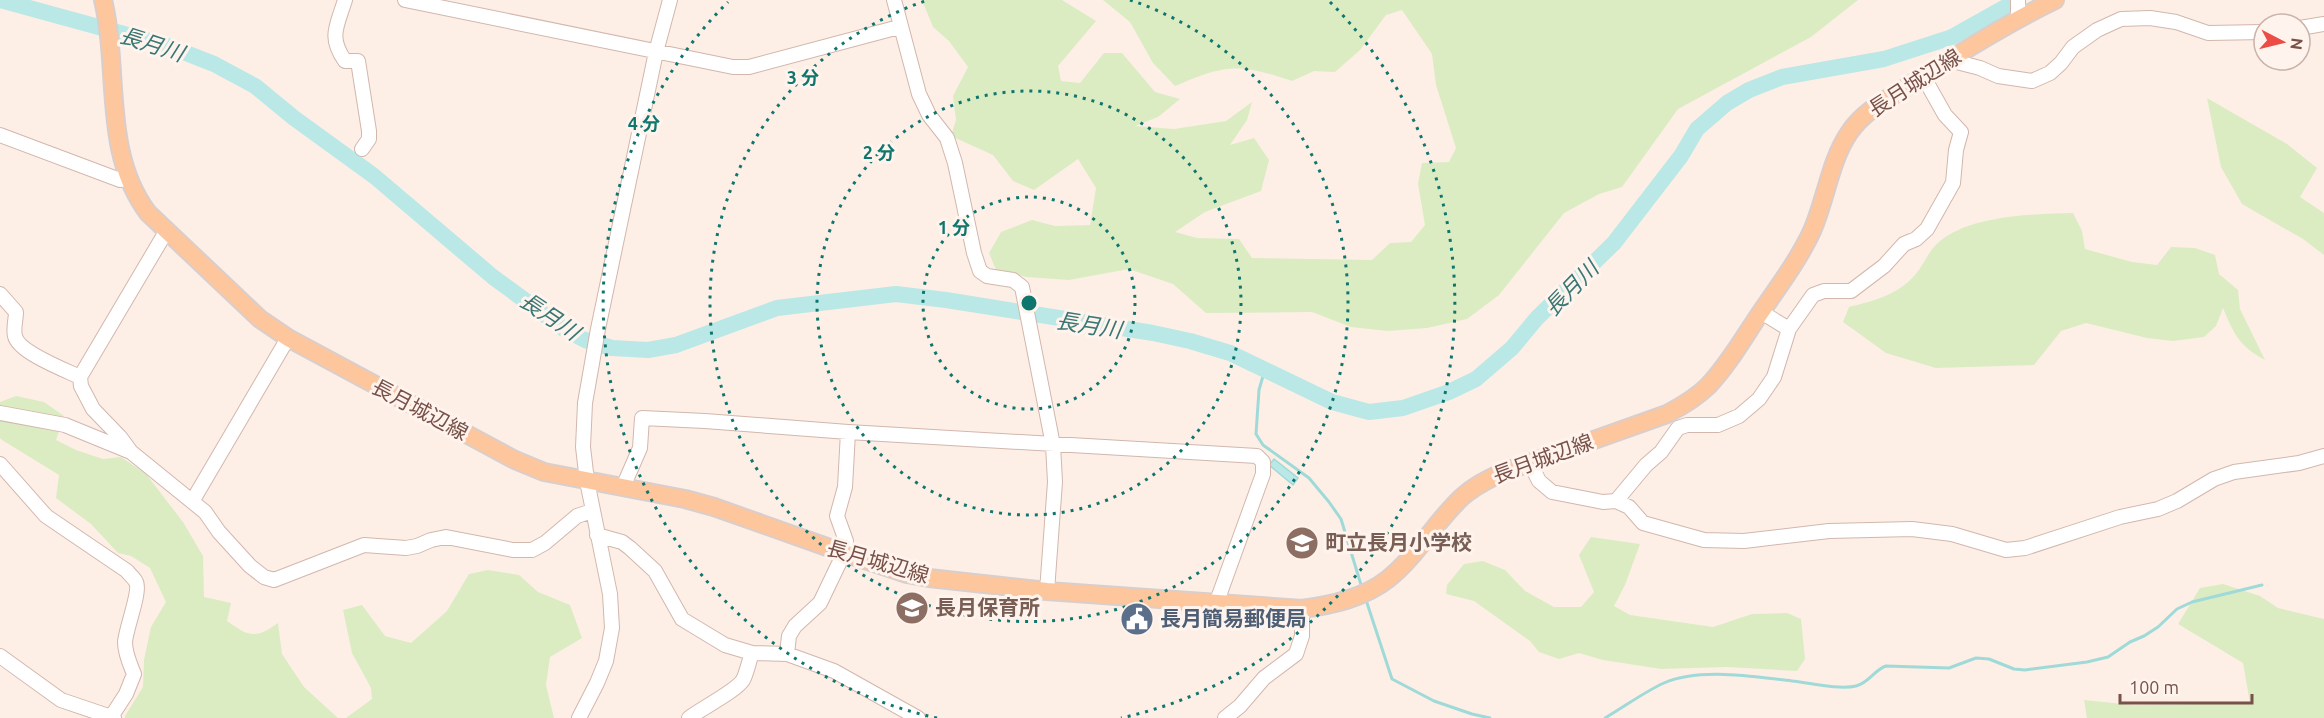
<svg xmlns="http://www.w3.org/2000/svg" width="2324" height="718" font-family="Ubuntu,'Noto Sans JP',sans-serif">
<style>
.green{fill:#dbecc3}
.water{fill:#b9e8e6;stroke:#9fdad8;stroke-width:1.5}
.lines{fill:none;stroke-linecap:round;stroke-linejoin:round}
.stream{stroke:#9fdad8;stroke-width:3}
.river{stroke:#b9e8e6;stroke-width:16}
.minor-casing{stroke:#d2b7ad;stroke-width:16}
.major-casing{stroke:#d9cecc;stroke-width:20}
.minor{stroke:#fff;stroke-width:14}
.major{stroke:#fec69c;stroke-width:16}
.ring{fill:none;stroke:#0f766e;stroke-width:3;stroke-dasharray:3 6}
.labels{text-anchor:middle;stroke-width:6;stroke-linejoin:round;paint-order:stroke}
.street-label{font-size:21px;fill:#785149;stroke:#fff4ed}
.education-label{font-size:21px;font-weight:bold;fill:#785e54;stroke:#fff4ed;text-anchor:start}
.service-label{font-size:21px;font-weight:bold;fill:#4e5e75;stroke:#fff4ed;text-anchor:start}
.water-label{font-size:22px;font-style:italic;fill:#397674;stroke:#fff4ed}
.centre{fill:#0f766e;stroke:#fff4ed;stroke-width:3}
.ring-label{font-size:18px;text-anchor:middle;font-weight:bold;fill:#0f766e;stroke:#fff4ed;stroke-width:6;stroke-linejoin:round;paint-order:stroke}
</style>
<rect width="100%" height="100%" fill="#fdefe6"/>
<path class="green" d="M922,0h140l34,21 -38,45 3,15 19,2 24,-30h18l33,39 25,7 -22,18 -23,9 39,3 52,-8 26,-19 -5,18 -17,25 24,-7 15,22 -8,31 -56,21 -30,20 22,6 42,1 13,19 120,2 18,-17 21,-1 14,-17 -7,-41 4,-21 27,-1 7,-14 -20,-63 -4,-31 -30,-44 -16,5 -26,35 -25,22 -21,-1 -22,10c-53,-18 -66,-17 -117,5l-22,-23 -23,-41 -27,-22h755l-47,37 -133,72 -56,78 -23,7 -35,19 -65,82 -32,24 -40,9 -39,3 -37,-4 -39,-15 -106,1 -33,-29 -44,-15 -60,11 -42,-3 -31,-7 -7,-17 12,-21 31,-12 23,6 35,-1 6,-37 -18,-29 -44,31 -21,-9 -20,-26 -42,-19 5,-16 -3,-24 15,-29 -19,-26 -16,-14z
M2207,98l80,46 30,24 -17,29 24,16v42l-21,-16 -61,-35 -21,-37z
M2073,213l9,18 3,18 47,13 25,3 14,-18 24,1 20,7 4,19 19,16 2,19 25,51c-26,-14 -31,-26 -42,-52l-7,18 -12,11 -31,4 -26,-3 -61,-15 -25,8 -27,34 -98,3 -50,-15 -43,-31 6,-15c24,-6 49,-12 66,-32 9,-10 13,-24 24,-33 31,-27 95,-28 134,-29z
M16,396l28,6 20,14 -8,24 20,10 27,9 18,-2 25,17 37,48 20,34 1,41 27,6 -4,18c22,16 29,18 51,2l4,31 22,33 34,31h-213v-2l18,-29 1,-27 7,-33 15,-25 -16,-34 -19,-12 -13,-3 -27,-29 -35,-26 3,-23 -57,-35 -2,-2v-36z
M1591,537l49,7 -15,41 -11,21 16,9 83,12 39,-13 35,-1 14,6 4,40 -8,12 -69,-4 -67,2 -58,-9 -24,-7 -20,6 -20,-7 -9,-11 -56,-40 -28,-7 1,-9 17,-21 19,-3 22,9 20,21 29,16h27l13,-15 -15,-37z
M488,570l31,5 19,17 32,13 12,33 -32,19 -4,28 8,33h-208l26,-19 -1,-11 -19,-35 -9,-43 19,-5 23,31 26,7 36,-32 22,-37z
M2223,584l37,12 18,12 46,11v99h-237l-3,-18 49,5 117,-2 -7,-40 -65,-39 22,-36z"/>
<path class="water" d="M1274,459l24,19 -5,7 -24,-20z"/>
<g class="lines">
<path class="stream" d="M1265,369l-6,21 -3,44 7,11 46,33 20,24 12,17 21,69
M1366,600l26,79 42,22 38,13 18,4
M1605,718c19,-11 39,-26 59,-35 36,-16 91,-6 128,-2 18,2 48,9 64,5 13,-3 18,-16 30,-20l63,2 27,-10 13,1 25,10 11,1 62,-8 21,-5 22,-15 14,-6 14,-9 19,-18 15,-7 70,-17"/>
<path class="river" d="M0,0l168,46 46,18 41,22 39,32 80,58 119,101 71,52 21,11 27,8 36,2 28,-5 101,-37 119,-14 50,6 207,33 37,8 40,12 102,49 37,10 34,-4 46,-16 27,-13 36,-31 25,-30 77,-75 67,-87 16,-27 30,-26 22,-13 33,-13 102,-18 68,-22 66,-37"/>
<defs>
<path id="minor" d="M345,0c-8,26 -17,37 0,61h13l11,70v8l-7,10
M405,0l328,67h16l150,-40
M894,0l25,94 10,21 18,23 8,25 19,90 6,18 7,5 26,4 9,7 31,158 2,37 -8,109
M2018,0v18
M2300,28l24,-4
M1949,60l31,8 18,8 34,5 18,-8 11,-10 12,-16 24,-17 24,-11 29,-1 26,4 32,11 56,-1
M0,135l120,45 8,-1
M0,294l16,18c0,7 -3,17 -1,24 3,16 50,34 65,41l1,9 12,23 27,28 11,15 74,60 14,20 31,34 14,11 10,3 90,-35 42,3 11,-2 14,-6 15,-3 67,13h19l13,-7 32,-27 15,-5
M1761,312l28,17
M80,377l87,-147
M0,413l65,12 66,27
M1530,463l9,18 13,11 51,10 13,-1 13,6 14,16 61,17 40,1 85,-10 83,-2 40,5 54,16 19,-2 95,-31 38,-8 19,-8 37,-22 20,-7 65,-9 25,-7
M0,464l46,52 81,55c2,3 7,7 9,11 5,9 -10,46 -11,60 0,12 5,22 9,32l-8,20 -15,23
M623,487l17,-39 2,-30 63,3 143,11 409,24 6,6v12l-47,130
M193,500l95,-162
M1616,501l30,-36 15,-13 17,-24 9,-3h31l21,-9 20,-17 15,-22 15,-48 24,-34 11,-4h27l33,-25 20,-22 12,-5 11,-10 26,-46 3,-33 5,-18 -16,-17 -22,-39
M597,535l25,7 8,6 25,23 27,48 43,26 27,8 35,1 47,17 84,47
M787,654l2,-18 6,-10 25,-23 24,-50 2,-12 -9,-25 8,-29 3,-55
M0,656l61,44 53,18
M579,718l18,-35 9,-22 6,-33 -2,-34 -23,-113 -4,-34 2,-44 13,-74 58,-277 14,-52
M689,718c13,-10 47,-27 54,-38 4,-8 6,-19 9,-27
M1225,718l15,-12 24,-28 32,-24 6,-18v-27"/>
<path id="major" d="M103,0c17,71 -1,152 45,213l112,106 28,19 227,122 29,12 141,27 29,8 130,46 63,21 22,4 118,13 255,18c30,-4 62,-11 86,-30 29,-23 47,-57 74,-82 12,-11 25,-17 39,-24l166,-59c15,-8 29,-16 41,-28 21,-22 36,-49 53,-74 18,-26 38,-53 51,-81 14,-32 18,-70 37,-98 15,-23 42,-36 64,-50 47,-30 93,-59 142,-83"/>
</defs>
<use href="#minor" class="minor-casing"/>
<use href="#major" class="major-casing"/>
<use href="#minor" class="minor"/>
<use href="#major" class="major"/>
</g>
<g class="ring">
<circle cx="1029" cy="303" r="106"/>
<circle cx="1029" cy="303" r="212"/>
<path d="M1130 0A319 319 0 1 1 928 0"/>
<path d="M937 718A425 425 0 0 1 728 2M1330 2A425 425 0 0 1 1121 718"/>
</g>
<defs>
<symbol id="school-disc" viewBox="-11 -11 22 22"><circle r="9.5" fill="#8d6e63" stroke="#fff4ed"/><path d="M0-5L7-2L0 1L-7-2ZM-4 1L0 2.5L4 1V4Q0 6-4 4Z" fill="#fff"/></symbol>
<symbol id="civic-disc" viewBox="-11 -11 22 22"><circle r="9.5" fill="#5c6f8a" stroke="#fff4ed"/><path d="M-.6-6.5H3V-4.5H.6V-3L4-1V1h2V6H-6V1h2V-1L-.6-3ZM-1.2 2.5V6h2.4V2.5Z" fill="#fff"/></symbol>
</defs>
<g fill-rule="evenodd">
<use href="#school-disc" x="1283" y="524" width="38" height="38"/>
<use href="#school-disc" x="893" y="589" width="38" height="38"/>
<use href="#civic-disc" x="1118" y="600" width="38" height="38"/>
</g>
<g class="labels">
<g class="street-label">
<text transform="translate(1915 83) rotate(-33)" y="7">長月城辺線</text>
<text transform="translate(420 410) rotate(28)" y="7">長月城辺線</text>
<text transform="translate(1543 459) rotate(-20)" y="7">長月城辺線</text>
<text transform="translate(878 562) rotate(16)" y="7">長月城辺線</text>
</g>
<g class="education-label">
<text x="1325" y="550">町立長月小学校</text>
<text x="935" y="615">長月保育所</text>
</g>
<g class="service-label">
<text x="1160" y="626">長月簡易郵便局</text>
</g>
<g class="water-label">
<text transform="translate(152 44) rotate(18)" y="8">長月川</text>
<text transform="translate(1571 288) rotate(-46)" y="8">長月川</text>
<text transform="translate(550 316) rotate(34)" y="8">長月川</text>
<text transform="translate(1089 325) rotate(9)" y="8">長月川</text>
</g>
</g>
<circle cx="1029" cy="303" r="9" class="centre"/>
<g class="ring-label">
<text x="803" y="84">3 分</text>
<text x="644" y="130">4 分</text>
<text x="879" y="159">2 分</text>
<text x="954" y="234">1 分</text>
</g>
<g transform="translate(2282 42) rotate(97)"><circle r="28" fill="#fff4ed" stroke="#c9b3ab" stroke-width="1.5"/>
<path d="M0-4.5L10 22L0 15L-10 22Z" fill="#ec4b46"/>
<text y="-9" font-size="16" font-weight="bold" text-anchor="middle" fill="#785149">N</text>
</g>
<path d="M2120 694v9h132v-9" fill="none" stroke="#785149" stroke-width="3"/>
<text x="2129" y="694" font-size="18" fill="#785149" stroke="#fff4ed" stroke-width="4.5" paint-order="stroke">100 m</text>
</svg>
